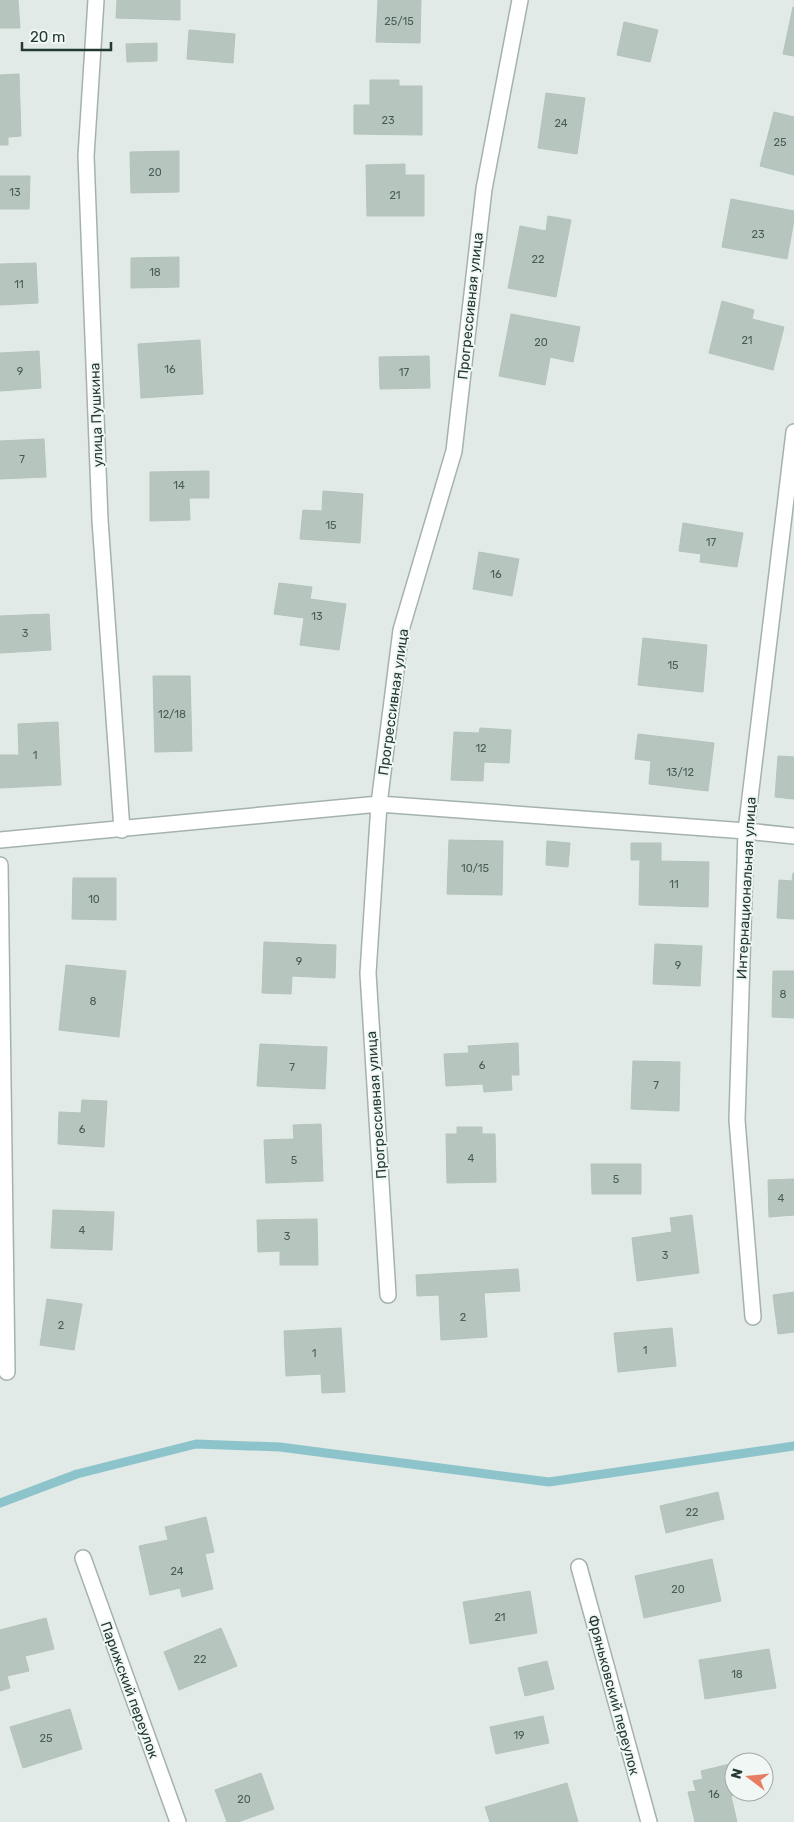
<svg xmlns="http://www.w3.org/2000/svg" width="794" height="1822" font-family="Rubik,sans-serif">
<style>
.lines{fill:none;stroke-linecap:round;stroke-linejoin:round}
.stream{stroke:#8dc4cb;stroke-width:9}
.building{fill:#b7c5bf;stroke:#b4c3bc}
.minor-casing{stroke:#a4b2ad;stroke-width:18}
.minor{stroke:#fff;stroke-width:15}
.labels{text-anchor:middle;stroke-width:4;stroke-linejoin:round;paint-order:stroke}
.number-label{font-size:11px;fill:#485d56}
.street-label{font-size:14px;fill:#233a33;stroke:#f1f7f4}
</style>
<rect width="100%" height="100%" fill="#e1eae6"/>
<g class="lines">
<path class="stream" d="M0,1503l77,-29 119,-30 84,3 269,35 245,-36"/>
</g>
<path class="building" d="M0,0h18l2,28h-20z
M117,0h63v20l-64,-2z
M378,0h43l-1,43 -44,-1z
M793,7h1v49l-11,-2z
M624,22l34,8 -8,32 -33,-7z
M189,30l46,4 -2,29 -46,-4z
M157,43v18l-30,1 -1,-18z
M19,74l2,62 -13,1v8h-8v-70z
M370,80h29v6h23v49l-68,-1v-29h16z
M546,93l39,5 -8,56 -39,-6z
M774,112l20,5v58l-34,-9z
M179,151v41l-48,1 -1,-41z
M405,164v11h19v41h-57l-1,-51z
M0,176h30l-1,33h-29z
M731,199l63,12v9l-7,39 -65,-12z
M548,216l23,4 -15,77 -48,-9 12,-62 26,5z
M179,257v30l-48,1v-30z
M36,263l2,40 -38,2v-41z
M722,301l32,9 -2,9 32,8 -11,43 -64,-17z
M511,314l69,13 -7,35 -23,-5 -5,28 -46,-9z
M200,340l3,54 -62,4 -3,-54z
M39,351l2,37 -41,3v-38z
M429,356l1,32 -50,1 -1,-32z
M44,439l2,38 -46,2v-38z
M209,471v27h-20l1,22 -40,1v-49z
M323,491l40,3 -3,49 -60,-4 3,-29 19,1z
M683,523l60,10 -6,34 -37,-5 1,-8 -22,-3z
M479,552l40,7 -7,37 -39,-7z
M279,583l33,4 -2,12 36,5 -7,46 -39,-5 4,-27 -30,-4z
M49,614l2,36 -51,3v-37z
M643,638l64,7 -4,47 -65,-7z
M153,676h37l2,75 -37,1z
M58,722l3,63 -61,3v-33h19l-1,-31z
M480,728l31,2 -2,33 -25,-1 -1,19 -32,-1 3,-48 25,1z
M638,734l76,9 -6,48 -59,-7 2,-23 -16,-2z
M778,756l16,1v42l-19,-2z
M449,840l54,1 -1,54 -55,-1z
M547,841l23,2 -2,24 -22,-2z
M631,843h30v18l48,1 -1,45 -69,-2 1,-45h-9z
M793,873h1v46l-17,-1 2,-38 13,1z
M73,878h43v42l-44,-1z
M264,942l72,3 -1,33 -43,-2 -1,18 -29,-1z
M655,944l47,2 -2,40 -47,-2z
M66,965l60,6 -7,66 -60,-7z
M773,971h21v47l-22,-1z
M518,1043l1,32h-8l1,15 -28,2 -1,-8 -37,2 -2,-32 25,-1 -1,-7z
M260,1044l67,3 -2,42 -68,-3z
M633,1061l47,1 -1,49 -48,-2z
M82,1100l25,1 -3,46 -46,-3 1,-32 22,1z
M321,1124l2,57 -57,2 -2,-43 30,-1 -1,-14z
M457,1127h25v7h13l1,48 -49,1 -1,-49h11z
M591,1164h50v30h-49z
M794,1179v36l-25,2 -1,-37z
M53,1210l61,2 -2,38 -61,-2z
M692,1215l7,58 -62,8 -5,-43 40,-6 -2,-14z
M317,1219l1,46h-38v-14l-22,1 -1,-32z
M518,1269l2,22 -36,2 3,44 -46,3 -2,-45 -22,1 -1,-21z
M794,1292v40l-16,2 -5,-39z
M47,1299l35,5 -8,46 -34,-5z
M341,1328l4,64 -23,1 -1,-19 -35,2 -2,-45z
M672,1328l4,38 -58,6 -4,-39z
M718,1492l6,27 -58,14 -6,-27z
M206,1517l8,35 -9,2 8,35 -31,8 -2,-9 -30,7 -11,-49 29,-6 -3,-13z
M712,1559l9,42 -77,17 -9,-42z
M530,1591l7,42 -67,11 -7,-42z
M46,1618l8,31 -29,7 4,15 -22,5 3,12 -10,3v-61z
M221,1628l16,38 -58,24 -15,-38z
M769,1649l7,39 -71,11 -6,-39z
M547,1661l7,28 -29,7 -7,-28z
M70,1709l12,40 -59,19 -13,-41z
M543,1716l6,27 -53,11 -6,-27z
M734,1763v29h15l-18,4 6,26h-42l-7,-30 8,-1 -3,-10 10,-2 -2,-8z
M261,1773l13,36 -36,13h-11l-12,-32z
M567,1783l11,39h-88l-5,-15z"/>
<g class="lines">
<defs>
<path id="minor" d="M96,0l-10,156 14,364 22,310
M0,840l379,-36 367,27 48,5
M0,865l7,507
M388,1295l-20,-322 11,-169 22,-174 53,-179 30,-262 36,-189
M753,1317l-16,-197 9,-289 48,-399
M83,1558l95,264
M579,1567l70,255"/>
</defs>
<use href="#minor" class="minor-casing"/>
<use href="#minor" class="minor"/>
</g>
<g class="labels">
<g class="number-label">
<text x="399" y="25">25/15</text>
<text x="388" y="124">23</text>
<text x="561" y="127">24</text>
<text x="780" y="146">25</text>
<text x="155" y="176">20</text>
<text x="15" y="196">13</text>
<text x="395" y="199">21</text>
<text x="758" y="238">23</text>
<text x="538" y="263">22</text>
<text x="155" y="276">18</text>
<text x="19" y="288">11</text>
<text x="747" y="344">21</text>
<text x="541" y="346">20</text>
<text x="170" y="373">16</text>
<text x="20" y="375">9</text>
<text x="404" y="376">17</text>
<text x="22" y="463">7</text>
<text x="179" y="489">14</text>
<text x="331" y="529">15</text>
<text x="711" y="546">17</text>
<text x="496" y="578">16</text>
<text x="317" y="620">13</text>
<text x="25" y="637">3</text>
<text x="673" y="669">15</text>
<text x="172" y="718">12/18</text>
<text x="481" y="752">12</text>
<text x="35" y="759">1</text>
<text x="680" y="776">13/12</text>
<text x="475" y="872">10/15</text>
<text x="674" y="888">11</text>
<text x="94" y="903">10</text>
<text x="299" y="965">9</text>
<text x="678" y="969">9</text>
<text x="783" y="998">8</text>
<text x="93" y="1005">8</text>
<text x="482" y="1069">6</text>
<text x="292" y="1071">7</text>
<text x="656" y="1089">7</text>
<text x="82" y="1133">6</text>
<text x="471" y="1162">4</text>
<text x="294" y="1164">5</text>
<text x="616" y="1183">5</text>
<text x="781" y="1202">4</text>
<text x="82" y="1234">4</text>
<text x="287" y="1240">3</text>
<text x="665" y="1259">3</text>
<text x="463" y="1321">2</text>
<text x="61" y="1329">2</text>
<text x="645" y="1354">1</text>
<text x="314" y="1357">1</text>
<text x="692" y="1516">22</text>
<text x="177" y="1575">24</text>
<text x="678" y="1593">20</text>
<text x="500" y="1621">21</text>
<text x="200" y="1663">22</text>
<text x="737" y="1678">18</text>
<text x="519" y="1739">19</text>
<text x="46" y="1742">25</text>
<text x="714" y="1798">16</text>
<text x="244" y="1803">20</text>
</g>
<g class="street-label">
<text transform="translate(470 306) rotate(-84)" y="5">Прогрессивная улица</text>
<text transform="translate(96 415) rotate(-92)" y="5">улица Пушкина</text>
<text transform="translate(393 702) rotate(-82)" y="5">Прогрессивная улица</text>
<text transform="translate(746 888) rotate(-87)" y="5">Интернациональная улица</text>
<text transform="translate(376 1105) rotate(-94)" y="5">Прогрессивная улица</text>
<text transform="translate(130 1690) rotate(70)" y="5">Парижский переулок</text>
<text transform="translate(614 1695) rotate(75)" y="5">Фряньковский переулок</text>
</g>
</g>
<g transform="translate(749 1777) rotate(286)"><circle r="24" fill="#f1f7f4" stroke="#9faba7"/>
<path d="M0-4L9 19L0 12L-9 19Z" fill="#e77e63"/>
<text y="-8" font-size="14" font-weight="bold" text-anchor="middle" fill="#233a33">N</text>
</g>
<path d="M22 42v8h89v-8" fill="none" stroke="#233a33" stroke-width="2.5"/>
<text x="30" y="42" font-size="15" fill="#233a33" stroke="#f1f7f4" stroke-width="4" paint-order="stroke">20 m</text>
</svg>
